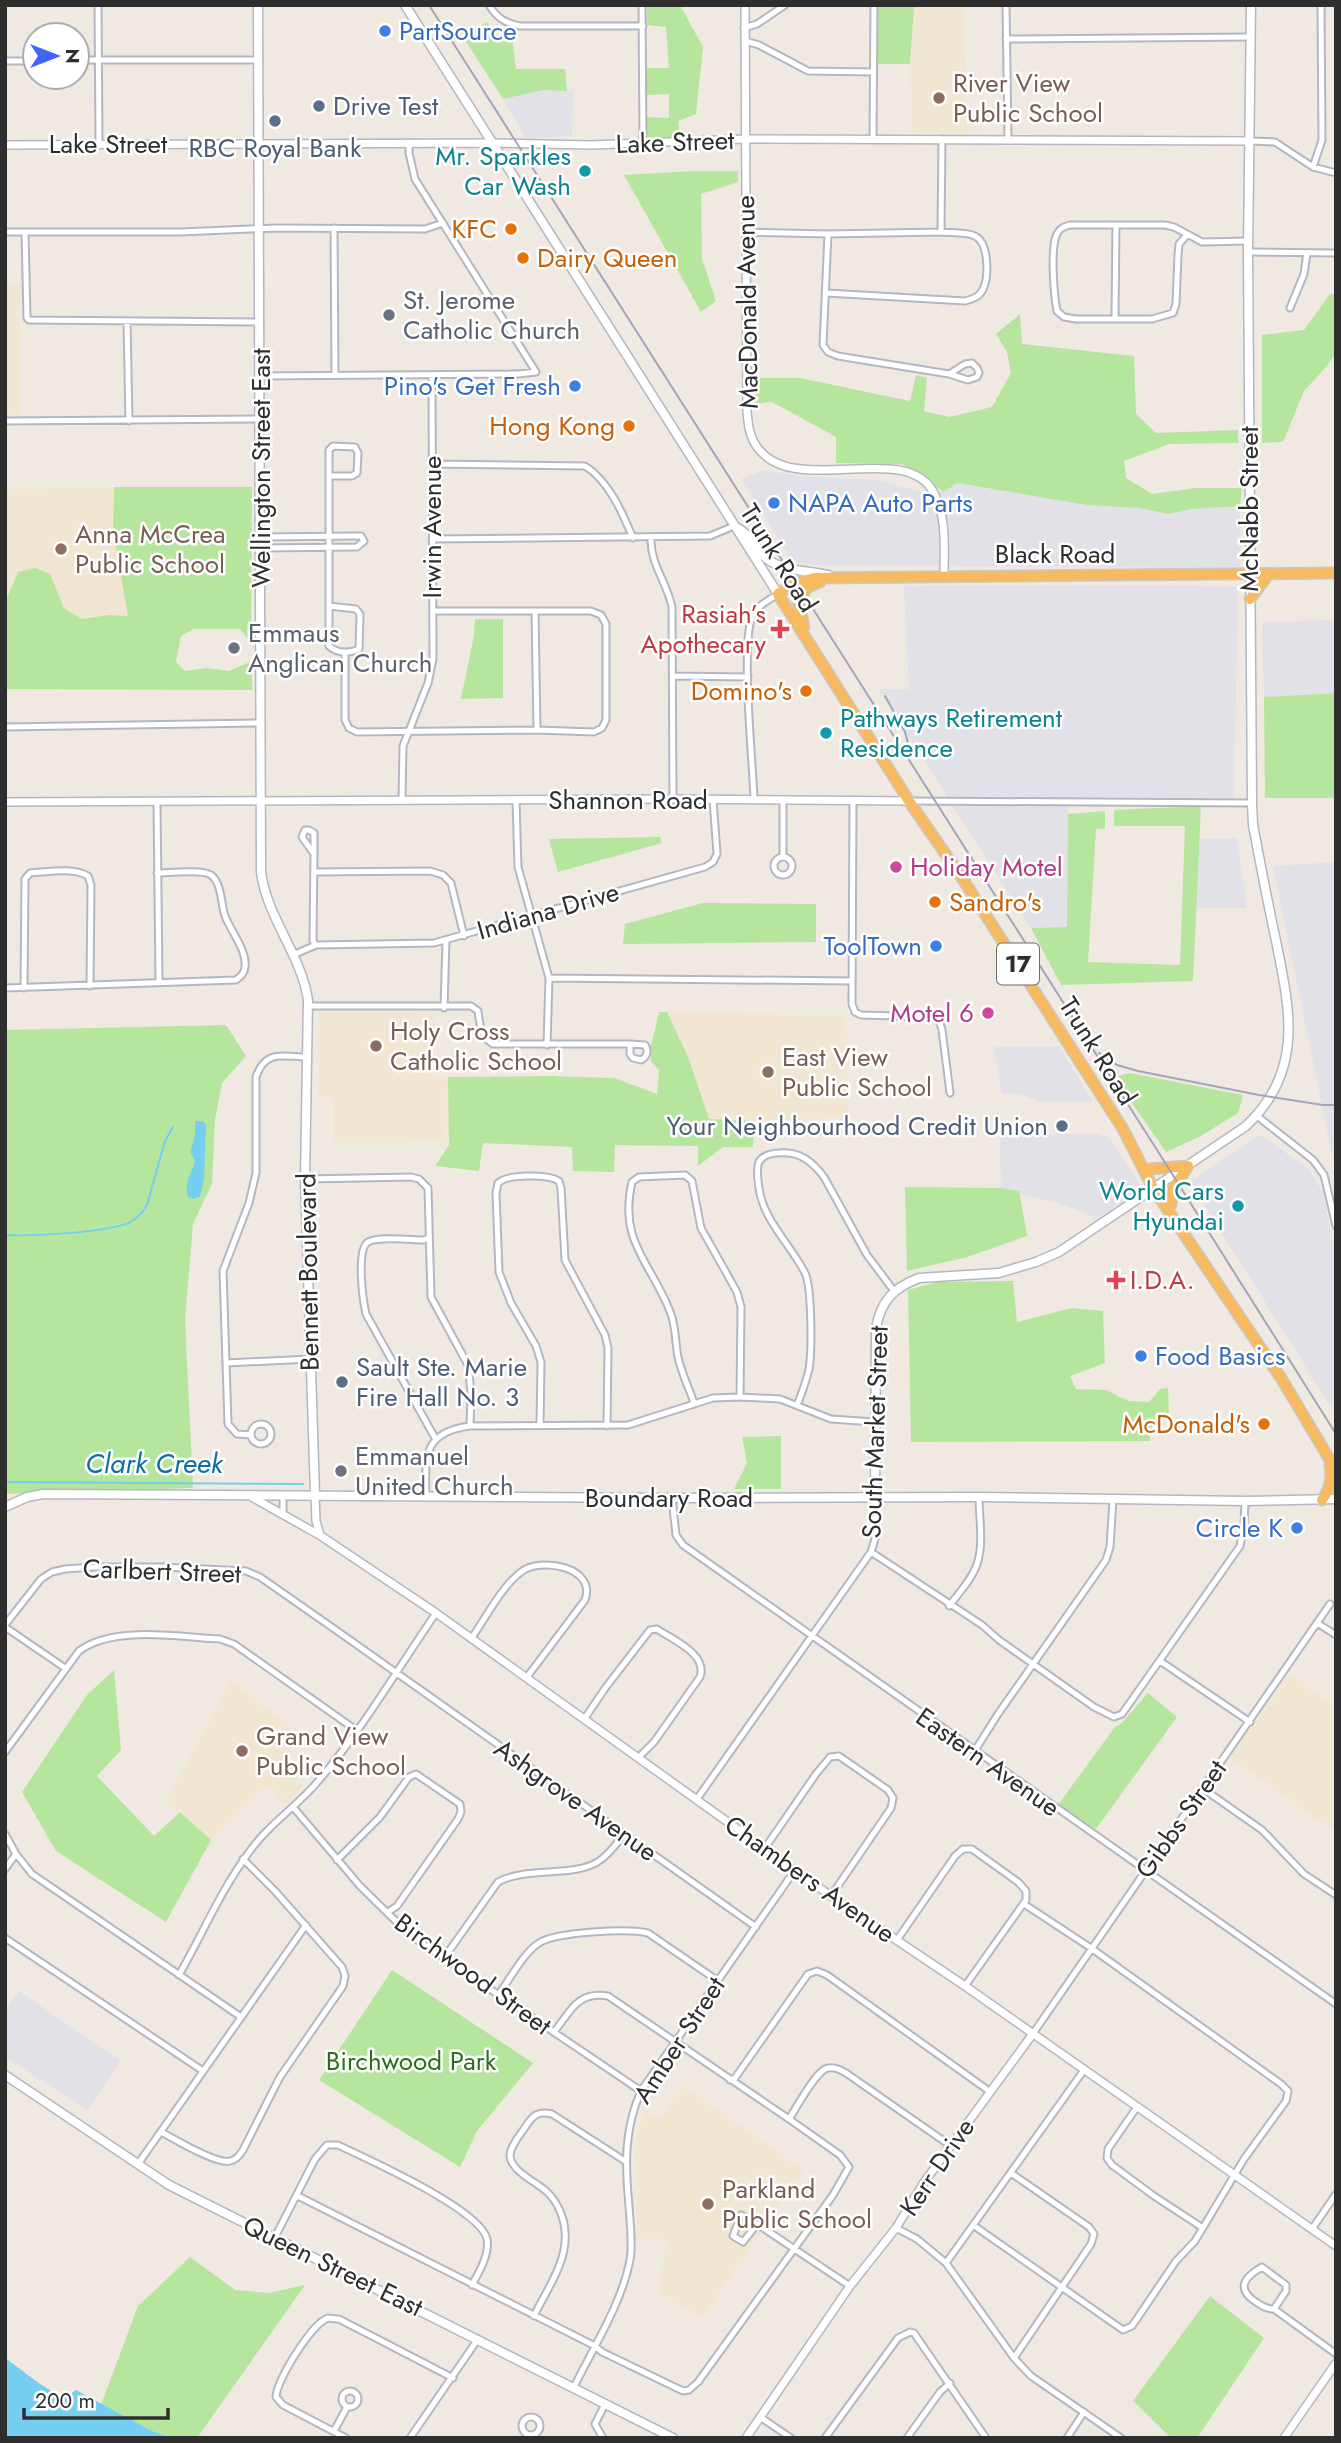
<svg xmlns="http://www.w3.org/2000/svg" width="1341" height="2443" font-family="Jost,sans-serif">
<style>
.industrial{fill:#e3e1e8}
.education{fill:#f0e6d1}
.green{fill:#b6e59e}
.water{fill:#75cff0}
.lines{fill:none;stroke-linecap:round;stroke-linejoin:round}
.stream{stroke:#75cff0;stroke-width:2}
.minor-casing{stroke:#b4b7c1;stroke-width:9}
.tertiary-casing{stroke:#b4b7c1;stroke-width:10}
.secondary-casing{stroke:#b4b7c1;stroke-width:11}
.trunk-casing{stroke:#c9c9c9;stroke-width:13}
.minor{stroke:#fff;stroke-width:5}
.tertiary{stroke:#fff;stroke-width:7}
.secondary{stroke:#fff;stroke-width:8}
.trunk{stroke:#f8ba60;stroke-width:10}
.rail{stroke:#a3a6b8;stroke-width:2}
.shop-dot{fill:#3f7fe0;stroke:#fff;stroke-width:2.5}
.education-dot{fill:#8d6e63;stroke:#fff;stroke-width:2.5}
.service-dot{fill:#5c6f8a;stroke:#fff;stroke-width:2.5}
.culture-dot{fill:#0f9aa8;stroke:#fff;stroke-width:2.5}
.food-dot{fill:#e8710a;stroke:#fff;stroke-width:2.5}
.worship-dot{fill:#6b7280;stroke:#fff;stroke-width:2.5}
.health-dot{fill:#e0444e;stroke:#fff;stroke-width:2.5}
.hotel-dot{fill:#d1479c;stroke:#fff;stroke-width:2.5}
.labels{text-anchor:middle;stroke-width:5;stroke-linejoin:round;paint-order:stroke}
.shield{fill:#fff;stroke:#6d6d6d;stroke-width:2}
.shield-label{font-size:24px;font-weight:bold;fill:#2e2e2e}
.shop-label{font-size:26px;fill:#366cbe;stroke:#fff;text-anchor:start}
.education-label{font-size:26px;fill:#785e54;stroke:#fff;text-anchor:start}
.service-label{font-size:26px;fill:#4e5e75;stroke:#fff;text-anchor:start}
.street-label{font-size:26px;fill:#2e2e2e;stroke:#fff}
.culture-label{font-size:26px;fill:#0d838f;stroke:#fff;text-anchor:end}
.food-label{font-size:26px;fill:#c56008;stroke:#fff;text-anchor:end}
.worship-label{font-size:26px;fill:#5b616d;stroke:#fff;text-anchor:start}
.health-label{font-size:26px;fill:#be3a42;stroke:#fff;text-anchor:end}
.hotel-label{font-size:26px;fill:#b23c85;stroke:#fff;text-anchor:start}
.park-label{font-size:26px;fill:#2c6e1b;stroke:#fff}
.water-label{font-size:28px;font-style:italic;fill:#0d6fa3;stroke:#fff}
</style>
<rect width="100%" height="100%" fill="#efe9e1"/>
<path class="industrial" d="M543,90l30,1 -1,45 -46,2 -23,-39z
M764,470l35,6 80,4 41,12h24l13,-9 130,22 52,3 29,6 24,-5 48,-3v62l-430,-3 -17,-3 -52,-83z
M1165,585l73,2 -4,211 -164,-1 -2,17 -1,113 -36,1 -153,-239h31l-5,-103z
M1336,620v73l-72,4 -2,-75z
M1237,838l10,70h-51l3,-69z
M1336,862v312l-63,-308z
M1059,1046l33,55 -52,1 -20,-8 -18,-1 -8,-46z
M1039,1134h59l11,4 33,50 -44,30 -41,-15 -56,-15 -1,-52z
M1260,1135l49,34 14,24 13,63v159l-146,-233z
M19,1991l101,69 -32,51 -83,-54v-46z"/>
<path class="education" d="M877,5h88l2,128h-55l-2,-69h-34z
M5,283l15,1v131h-15z
M114,487l-1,44 16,85 -20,-1 -27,4 -18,-11 -14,-34 -32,-2 -13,31v-114z
M434,1011l-2,66 16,1 -2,64 -112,1v-46h-16l2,-84z
M667,1012l179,4 2,101 -61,3 -78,-1z
M1290,1674l46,33v115l-5,7 -101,-71z
M230,1680l71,54 -20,33 21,20 -15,18 -20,-20 -56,55 -45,-38z
M684,2086l120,84 -102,149 -43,-27 8,-52 -29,-2 -4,-85 9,-43 16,10z"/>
<path class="green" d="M647,5h33l23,42 -7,67 -18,7 3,17 -34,-1v-20l22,1v-24l-22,1v-27h22l-3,-41 -19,-2z
M877,5h37l-4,59h-34z
M487,22l8,13 17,2 4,32h49l2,22 -24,-1 -40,9 -40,-62z
M693,171h45v11l-37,12 1,65 14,42 -15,11 -77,-137z
M1330,294h6v59l-9,13 -23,25 -21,51 -21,1v-108l42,-5z
M1020,314l2,30 112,12 2,58 20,19 82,-3v13l-69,1 -45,17 2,17 26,16 44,-6h46l-2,18 -48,3 -24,5 -29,-6 -52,-3 -130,-22 -13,9 -42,-28 -66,-1v-26l-64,-35 -18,2 1,-26h45l110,23 6,-26 11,3 -3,33 25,6 43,-10 19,-34 -4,-21 -11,-18z
M114,487h138l-1,156 -11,-14h-46l-13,7 -5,26 9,9 22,-3 22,3 23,-10v29l-247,-1v-86l13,-31 17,-4 15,6 14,34 18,11 27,-4 19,1 -15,-85z
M475,619h28v79l-42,1 13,-64z
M1336,693v105h-71l-1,-101z
M1201,806l-8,175 -132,4 -30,-57 36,-1 1,-113 37,-3v18h-9l-8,133 92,3 5,-139h-71v-16z
M660,837l2,6 -104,29 -9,-33z
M703,903l113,1v38l-193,2 2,-20z
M659,1012h8l21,45 21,62 45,2 -1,26h-30l-25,19v-20l-83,-1 -1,27 -41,-1 -1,-24 -89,-4 -4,28 -44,-5 14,-21 -1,-68 102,-1 64,2 43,16 2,-24 -8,-8v-16z
M226,1025l20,31 -24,27 -7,37 -3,64 -19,40 -8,95 8,169 -188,6v-464z
M1130,1073l113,22 -5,18 -39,24 -33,15 -52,-75z
M905,1187l96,1 18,3 8,45 -60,21 -60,14z
M1013,1281l4,41 54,-14 32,3 2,52 -35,13 6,13 30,1 22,11 21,1 11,-13 8,-1 1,25 -19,17v11l-239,1 -3,-152 30,-8z
M781,1436v53h-47l13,-26 -5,-26z
M114,1670l7,80 -24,26 57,60 26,-24 31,28 -45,82 -110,-71 -34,-59 65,-97z
M1148,1693l29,24 -81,112 -38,-24 57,-78 7,-4z
M392,1970l141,93 -56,68 -17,36 -141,-87z
M190,2257l45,33 34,3 36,-8 -108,153h-27l-20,-8 -49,-25 37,-99z
M1210,2296l54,42 -67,100h-26l-38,-37z"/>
<path class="water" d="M195,1121h7l4,3 -2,56 -4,16 -6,3 -6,-2c-4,-15 3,-22 7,-36l-5,-9 5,-17z
M5,2358c11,7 49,40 61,38 2,-1 8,-4 10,-6l74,40 20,8h-165z"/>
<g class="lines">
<path class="stream" d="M5,1235c26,1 107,-2 127,-14 7,-4 11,-9 15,-16l18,-64 8,-14
M5,1482l298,2"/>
<defs>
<path id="minor" d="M98,5l1,139
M489,5c8,13 16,18 31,21h123
M642,5l1,138
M1006,5l2,134
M744,28l13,-4 28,-19
M1006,39l245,-2
M745,41l14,4 49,26 65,1
M77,60h182
M5,61h30
M873,140l1,-135
M1251,141l24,1 38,25 23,6
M1313,167l9,-27 -1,-135
M334,228l1,147
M5,232h175l96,-4 149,1 18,-6
M25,232l2,86 2,2 231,2
M746,232l82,2 113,-2 1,-93
M828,234l-5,111 5,7 10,4 111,18 16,-10 7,-1 5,5 2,5 -2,4 -9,3 -19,-6
M1187,235l-8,9 -1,11 -2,49 -3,9 -21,6h-76l-12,-2 -7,-6c-3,-15 -7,-64 0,-77 3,-6 6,-7 13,-9h95l9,2 28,15 46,-1
M1248,252l88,1
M827,293l138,8c7,-2 15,-4 18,-12 6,-12 6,-46 -8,-53 -8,-4 -24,-3 -34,-4
M1290,308l14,-34 3,-21
M1115,318l1,-93
M127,322l2,99
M260,376l258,-2 18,-2 -121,-193 -6,-26v-10
M5,421l255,-2
M432,464l153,2c24,15 37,46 48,72
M260,537l97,-1h4l3,5 -7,6 -97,1
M651,538c-1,26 16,44 21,69l1,192
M432,539l278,-3 24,-10
M329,606l27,3 4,5 -1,35c-10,5 -23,4 -30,-3v-196l4,-4 22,1 3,6 -1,20 -5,3h-23
M535,611l2,119
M345,652v68l4,8 8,4 180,-2 57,2 8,-4 4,-8v-96l-5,-9 -10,-4h-158
M674,676l74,1
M5,727l256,-4
M754,799c-1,-33 -14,-162 -1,-184 5,-10 16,-15 25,-21
M402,800l1,-54 25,-63 5,-24 -1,-284
M853,800l-1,204 3,8 6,3 73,2 6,6 2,7 8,63
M516,801l2,66 31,111 -2,67
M909,801l343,2
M157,802l2,180
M314,854v-21l-5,-3h-4l-3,7 12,17 -1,87 3,4
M774 866a9 9 0 1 1 18 0a9 9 0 1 1-18 0Z
M783,857v-57
M314,872l116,-1 13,4 8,8 13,53
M293,955l23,-10 118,-2 271,-76 8,-5 4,-8 -4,-55
M549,978l303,3
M5,988l231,-8c5,-4 8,-6 9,-13 2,-17 -14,-35 -20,-51 -4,-11 -3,-33 -14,-41 -9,-6 -42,-2 -54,-2
M24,988l1,-109 5,-6c18,-1 43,-6 58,3l3,9 -1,101
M307,1006h164l7,5c2,14 2,25 15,33h137
M444,1008l2,-68
M630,1044l15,1c4,6 2,12 -4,15l-8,-2 -3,-4z
M1257,1116l56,44 11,15 12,51
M305,1179l106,-2 8,2 9,9 3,109 37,68 3,27 -1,34
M428,1238l-4,2c-12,0 -46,-4 -56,2 -12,8 -5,59 -2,72l69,124
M226,1363l84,-4
M694,1403c-5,-15 -13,-31 -16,-46 -3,-15 -2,-29 -7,-43 -19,-51 -53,-71 -39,-132l7,-5 46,-2 7,6 9,47 36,64 4,15 -1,90
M797,1405c5,-12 9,-23 12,-36 3,-16 3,-82 -4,-96 -14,-28 -42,-53 -46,-85 -1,-7 -3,-20 0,-26 7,-13 35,-10 45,-4 9,5 14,11 20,19l43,78 27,36
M251 1434a10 10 0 1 1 20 0a10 10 0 1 1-20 0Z
M540,1426l1,-64 -5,-16 -25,-43 -12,-31 -3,-79 2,-10c9,-9 50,-9 61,-2l2,7 4,72 40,75 3,13 -1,78
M251,1435l-14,-1 -9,-10 -5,-153 26,-68 7,-30v-96c9,-27 26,-21 49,-20
M426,1497c-1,-41 -3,-65 44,-71l158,-1 85,-27 27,-1 40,2 51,20 43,3
M672,1498l4,37 7,10 653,459
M283,1513v-18
M871,1552l111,73 17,15 95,67 20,10 8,-3 118,-168 4,-20 1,-25
M949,1606c10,-13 23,-27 28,-42 7,-20 2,-46 2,-67
M1317,1623l19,12
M5,1625l36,-46 11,-7 13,-3 29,-2h69l83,4 14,6 73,51 423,299
M5,1627l60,41
M471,1639c14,-20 31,-53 50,-67 18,-15 76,-6 64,28l-58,77
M1160,1661l90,61
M585,1718l21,-31 44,-57 7,-1c16,11 51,25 43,48l-46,65 -15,15
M5,1752l74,-101c34,-26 100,-14 141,-12l14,5 122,86
M974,1752l24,-38 108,-154 4,-13 3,-48
M1202,1788l60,42 42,44 32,21
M697,1799l174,-247 4,-13v-42
M293,1807l67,79 50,49 231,156
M5,1834l11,20 16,20 209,143
M765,1848l51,-74 14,-17 9,-1 49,34 5,8 -2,10 -60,88
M337,1860l43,-43 29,-40 7,-3 44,30 1,8 -3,7 -61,87 -9,6
M5,1869l11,-15
M5,1938l198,133
M897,1940l58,-84 8,-7h9l46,33 8,9v9l-61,86
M444,1958l54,-76c29,-16 76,-4 101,-21 11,-7 18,-18 26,-28
M179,1975c23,-40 41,-83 68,-120 18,-27 45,-45 66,-68 47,-53 83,-116 123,-174
M498,1995c11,-14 26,-43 41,-52 16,-11 90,-15 109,-10l70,48
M1032,2035l298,-431
M730,2080l5,-2 73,-104 9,-3 10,4 162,116
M1137,2107l-29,42 -1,9 5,7 42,31 49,32
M789,2119c8,-12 24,-43 36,-50 8,-3 14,0 21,4l105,73
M161,2132c14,7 56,33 69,29 7,-1 9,-6 13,-11l37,-73 63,-91 2,-10 -3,-9 -67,-76 -32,-32
M138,2164l168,-239
M1011,2173l78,54 5,7 -3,10 -77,114
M296,2197h4l295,149 7,6 81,39 6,-1 9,-8 135,-187 16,-28 -9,-12 -51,-36 -181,-123c-31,-5 -37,15 -54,36
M757,2224l-16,-9 -8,21 10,6 14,-18 93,62
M973,2225l150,105 9,-4 44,-65 19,-20 49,-82 42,-58 2,-10 -7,-7 -190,-136 -67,-44
M896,2228l21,11 29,24 68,95 17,18 90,62
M1312,2229l24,-35
M275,2237l40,-78 12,-14h11c29,14 142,64 149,94 3,15 -8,33 -15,46
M946,2263l138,-193
M1274,2309l12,-18v-6l-24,-18c-16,9 -26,20 -9,33 8,5 12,9 21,9l62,45
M534,2316c13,-27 34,-55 31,-85 -1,-14 -8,-30 -18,-39 -10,-10 -37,-21 -37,-37 1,-10 10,-20 16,-29 7,-11 12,-15 26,-12l73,47
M574,2387c19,-39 48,-84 56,-127 3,-17 0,-37 -1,-54 -4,-41 -5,-77 12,-115l154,-221
M342 2399a8 8 0 1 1 16 0a8 8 0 1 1-16 0Z
M760,2417l31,21
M522 2426a9 9 0 1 1 18 0a9 9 0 1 1-18 0Z
M334,2431l13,-24
M346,2438l-63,-33 -7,-8c0,-16 36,-74 52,-79 2,0 8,1 11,1l114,59
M410,2438l68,-99
M603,2438l-8,-14 10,-20
M825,2438l73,-100 12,-6 4,1 72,105
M907,2438l33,-46 10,-9
M1067,2438l17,-26"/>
<path id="tertiary" d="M745,5l2,406c1,12 2,25 10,36 38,53 151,-10 178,48 12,24 9,55 9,80
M5,145l487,-2 99,2 153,-6 507,2
M5,802l668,-3 236,2
M315,1495l1,26 4,14
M250,1496l71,40 115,77 395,283 134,90 371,260
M746,2438l104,-152 46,-58 29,-47 107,-146
M1284,2438l52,-75"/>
<path id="secondary" d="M258,5l3,867c6,46 40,82 47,128l-3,179 10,316
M405,5l373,589
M736,527c16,8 18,22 31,32 16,12 42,12 61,16
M875,1497l1,-169c5,-27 17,-40 43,-50l80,-5 37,-11 23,-10 187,-126c60,-56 43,-120 29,-190 -8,-37 -15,-74 -22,-111l-1,-22 -4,-551 3,-247
M5,1507l22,-10 16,-3 629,4 307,-1 266,4 91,-2
M5,2075l164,110 504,253"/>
<path id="trunk" d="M1336,573l-521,5 -20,5 -17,11 131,207 53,77 134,209 27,42 30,59 128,190 55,92
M1250,599l18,-24
M804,627l-6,-26 10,-14 12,-5
M1149,1169l39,-3
M1171,1205l2,-16 15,-23
M1322,1500c9,-12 10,-21 8,-36"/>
</defs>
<use href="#minor" class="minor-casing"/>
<use href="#tertiary" class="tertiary-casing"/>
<use href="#secondary" class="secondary-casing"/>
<use href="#trunk" class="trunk-casing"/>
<use href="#minor" class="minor"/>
<use href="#tertiary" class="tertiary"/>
<use href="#secondary" class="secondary"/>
<use href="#trunk" class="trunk"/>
<path class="rail" d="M429,5l735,1156 172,273
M885,696l20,36 6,23
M1099,1053l18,12 21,6 121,24 64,10h13"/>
</g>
<g class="shop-dot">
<circle cx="385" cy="31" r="7"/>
<circle cx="575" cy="386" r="7"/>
<circle cx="774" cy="503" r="7"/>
<circle cx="936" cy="946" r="7"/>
<circle cx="1141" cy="1356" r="7"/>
<circle cx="1297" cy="1528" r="7"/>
</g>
<g class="education-dot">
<circle cx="939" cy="98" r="7"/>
<circle cx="61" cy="549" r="7"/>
<circle cx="376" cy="1046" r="7"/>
<circle cx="768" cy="1072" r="7"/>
<circle cx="242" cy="1751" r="7"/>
<circle cx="708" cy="2204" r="7"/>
</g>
<g class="service-dot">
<circle cx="319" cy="106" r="7"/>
<circle cx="275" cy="121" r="7"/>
<circle cx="1062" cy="1126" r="7"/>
<circle cx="342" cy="1382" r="7"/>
</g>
<g class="culture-dot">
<circle cx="585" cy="171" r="7"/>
<circle cx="826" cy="733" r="7"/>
<circle cx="1238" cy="1206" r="7"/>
</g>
<g class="food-dot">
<circle cx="511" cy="229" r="7"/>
<circle cx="523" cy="258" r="7"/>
<circle cx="629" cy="426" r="7"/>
<circle cx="806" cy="691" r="7"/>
<circle cx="935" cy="902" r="7"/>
<circle cx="1264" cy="1424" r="7"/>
</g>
<g class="worship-dot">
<circle cx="389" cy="315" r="7"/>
<circle cx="234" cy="648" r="7"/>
<circle cx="341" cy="1471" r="7"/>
</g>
<g class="health-dot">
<path d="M776.5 618.5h7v7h7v7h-7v7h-7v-7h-7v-7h7z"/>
<path d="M1112.5 1269.5h7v7h7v7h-7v7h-7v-7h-7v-7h7z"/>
</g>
<g class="hotel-dot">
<circle cx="896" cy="867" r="7"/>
<circle cx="988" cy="1013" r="7"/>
</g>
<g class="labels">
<rect class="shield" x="997" y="943.5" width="42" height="41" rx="5"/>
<g class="shield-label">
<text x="1018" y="972">17</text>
</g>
<g class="shop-label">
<text x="399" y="40">PartSource</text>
<text x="561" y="395" text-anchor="end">Pino's Get Fresh</text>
<text x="788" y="512">NAPA Auto Parts</text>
<text x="922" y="955" text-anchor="end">ToolTown</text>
<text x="1155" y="1365">Food Basics</text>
<text x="1283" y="1537" text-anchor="end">Circle K</text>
</g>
<g class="education-label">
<text x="953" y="92">River View<tspan x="953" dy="30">Public School</tspan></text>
<text x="75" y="543">Anna McCrea<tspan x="75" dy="30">Public School</tspan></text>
<text x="390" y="1040">Holy Cross<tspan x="390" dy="30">Catholic School</tspan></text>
<text x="782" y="1066">East View<tspan x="782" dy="30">Public School</tspan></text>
<text x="256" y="1745">Grand View<tspan x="256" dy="30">Public School</tspan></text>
<text x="722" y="2198">Parkland<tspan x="722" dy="30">Public School</tspan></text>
</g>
<g class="service-label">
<text x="333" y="115">Drive Test</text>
<text x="275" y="157" text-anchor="middle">RBC Royal Bank</text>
<text x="1048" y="1135" text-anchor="end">Your Neighbourhood Credit Union</text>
<text x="356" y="1376">Sault Ste. Marie<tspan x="356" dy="30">Fire Hall No. 3</tspan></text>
</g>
<g class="street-label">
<text transform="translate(675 142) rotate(-2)" y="9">Lake Street</text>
<text x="108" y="153">Lake Street</text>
<text transform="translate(747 302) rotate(-91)" y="9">MacDonald Avenue</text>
<text transform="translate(261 468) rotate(-90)" y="9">Wellington Street East</text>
<text transform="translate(1249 509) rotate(-90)" y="9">McNabb Street</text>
<text transform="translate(432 527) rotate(-90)" y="9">Irwin Avenue</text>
<text x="1055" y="563">Black Road</text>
<text transform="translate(779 558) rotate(58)" y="9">Trunk Road</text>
<text x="628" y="809">Shannon Road</text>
<text transform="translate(548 911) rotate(-16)" y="9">Indiana Drive</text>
<text transform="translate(1098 1051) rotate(58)" y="9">Trunk Road</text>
<text transform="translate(308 1272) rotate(-91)" y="9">Bennett Boulevard</text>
<text transform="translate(875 1432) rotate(-88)" y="9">South Market Street</text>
<text x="669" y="1507">Boundary Road</text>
<text transform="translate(162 1571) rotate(2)" y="9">Carlbert Street</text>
<text transform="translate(988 1762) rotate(35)" y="9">Eastern Avenue</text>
<text transform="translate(576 1800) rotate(35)" y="9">Ashgrove Avenue</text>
<text transform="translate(1181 1819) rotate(-55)" y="9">Gibbs Street</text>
<text transform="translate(810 1879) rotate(35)" y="9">Chambers Avenue</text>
<text transform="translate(473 1974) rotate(36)" y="9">Birchwood Street</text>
<text transform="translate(679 2040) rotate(-57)" y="9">Amber Street</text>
<text transform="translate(937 2167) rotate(-56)" y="9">Kerr Drive</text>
<text transform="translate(333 2266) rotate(26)" y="9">Queen Street East</text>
</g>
<g class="culture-label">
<text x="571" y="165">Mr. Sparkles<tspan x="571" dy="30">Car Wash</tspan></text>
<text x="840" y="727" text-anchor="start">Pathways Retirement<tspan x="840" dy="30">Residence</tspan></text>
<text x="1224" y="1200">World Cars<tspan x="1224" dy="30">Hyundai</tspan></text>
</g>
<g class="food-label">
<text x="497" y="238">KFC</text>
<text x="537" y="267" text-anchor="start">Dairy Queen</text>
<text x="615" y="435">Hong Kong</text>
<text x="792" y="700">Domino's</text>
<text x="949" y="911" text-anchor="start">Sandro's</text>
<text x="1250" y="1433">McDonald's</text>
</g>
<g class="worship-label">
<text x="403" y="309">St. Jerome<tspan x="403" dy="30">Catholic Church</tspan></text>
<text x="248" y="642">Emmaus<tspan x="248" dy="30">Anglican Church</tspan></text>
<text x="355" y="1465">Emmanuel<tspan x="355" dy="30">United Church</tspan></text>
</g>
<g class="health-label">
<text x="766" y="623">Rasiah’s<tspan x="766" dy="30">Apothecary</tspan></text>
<text x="1130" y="1289" text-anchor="start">I.D.A.</text>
</g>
<g class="hotel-label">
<text x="910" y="876">Holiday Motel</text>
<text x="974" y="1022" text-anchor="end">Motel 6</text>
</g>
<g class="park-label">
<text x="411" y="2070">Birchwood Park</text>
</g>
<g class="water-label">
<text x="154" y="1473">Clark Creek</text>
</g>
</g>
<rect width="1341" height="2443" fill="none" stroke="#2e2e2e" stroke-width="14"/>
<g transform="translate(56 56) rotate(90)"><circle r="33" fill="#ffffff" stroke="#ababab" stroke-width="2"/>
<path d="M0-5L12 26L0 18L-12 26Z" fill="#4264fb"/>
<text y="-10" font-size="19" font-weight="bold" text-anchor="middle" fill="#2e2e2e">N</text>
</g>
<path d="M24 2408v10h144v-10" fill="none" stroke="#2e2e2e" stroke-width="3.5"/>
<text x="35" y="2408" font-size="21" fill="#2e2e2e" stroke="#ffffff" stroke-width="5" paint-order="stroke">200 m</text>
</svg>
